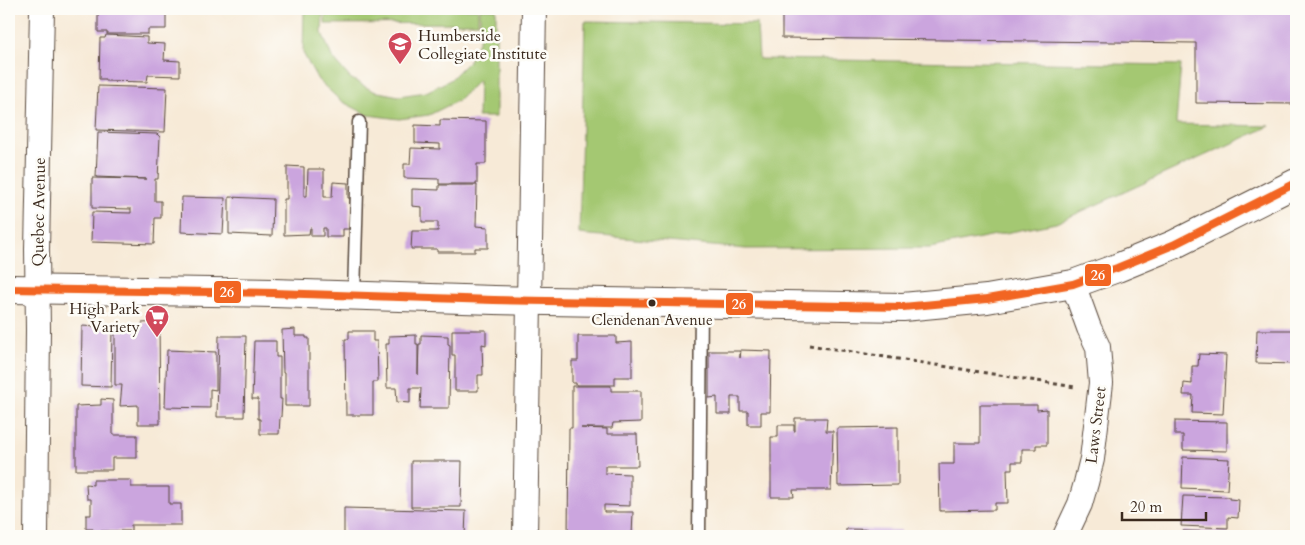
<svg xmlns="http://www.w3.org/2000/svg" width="1305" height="545" font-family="Cardo,serif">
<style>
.green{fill:#a4c872;stroke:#707948}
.building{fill:#cba5de}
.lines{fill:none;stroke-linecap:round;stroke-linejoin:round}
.lane-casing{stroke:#57473a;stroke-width:15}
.street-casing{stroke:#57473a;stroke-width:26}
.secondary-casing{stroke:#57473a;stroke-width:30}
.path{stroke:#57473a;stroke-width:3;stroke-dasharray:4 4;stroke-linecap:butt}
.lane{stroke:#fff;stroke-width:12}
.street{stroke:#fff;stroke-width:24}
.secondary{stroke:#fff;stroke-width:28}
.bus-1-casing{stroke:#fdfcf7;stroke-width:11}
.bus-1{stroke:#f26522;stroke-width:8}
.bus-dot{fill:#3b2a1e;stroke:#fdfcf7;stroke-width:2}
.labels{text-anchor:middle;stroke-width:5;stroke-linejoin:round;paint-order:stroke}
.bus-label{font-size:15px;fill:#3b2a1e;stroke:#fdfcf7}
.poi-label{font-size:16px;fill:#3b2a1e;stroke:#fdfcf7;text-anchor:start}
.street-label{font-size:16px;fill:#3b2a1e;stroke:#fdfcf7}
.line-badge{stroke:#fdfcf7;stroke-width:2}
.badge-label{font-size:14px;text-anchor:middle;font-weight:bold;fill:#fff}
</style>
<rect width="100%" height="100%" fill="#fdfcf7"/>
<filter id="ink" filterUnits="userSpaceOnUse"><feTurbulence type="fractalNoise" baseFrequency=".02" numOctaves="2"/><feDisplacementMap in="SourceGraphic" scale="10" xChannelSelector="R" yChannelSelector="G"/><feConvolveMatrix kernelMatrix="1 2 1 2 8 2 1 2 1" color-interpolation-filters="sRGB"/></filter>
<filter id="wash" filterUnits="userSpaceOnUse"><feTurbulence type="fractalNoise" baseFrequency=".0096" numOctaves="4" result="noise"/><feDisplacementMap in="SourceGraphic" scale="20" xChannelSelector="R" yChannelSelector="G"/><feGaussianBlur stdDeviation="1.12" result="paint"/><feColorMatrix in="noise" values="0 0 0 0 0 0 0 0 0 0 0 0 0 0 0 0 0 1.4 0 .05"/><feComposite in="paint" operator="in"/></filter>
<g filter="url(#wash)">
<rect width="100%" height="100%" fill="#f7ead7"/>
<path class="green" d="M304,9h19l-1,24 10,24 18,21 23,13 26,5 27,-4 24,-12 19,-19 11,-24v-28h16v108h-18l1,-37 -22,21 -28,14 -30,4 -31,-4 -27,-14 -23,-21 -15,-27z
M325,9h153v14l-153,1z
M585,21l172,3 2,35 422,6 -5,59 94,2 -214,97 -126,25 -184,1 -167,-15z"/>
<g id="blocks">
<path class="building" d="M98,9h82v3h-14v17h-18v5h-41v-2h-9z
M782,9h514v95l-100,-1v-60l-414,-5z
M106,35l41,2v6l18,1 -1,16 16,1v15l-32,-1 -1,7 -42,-1v-2h-6l1,-41h5z
M98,86l69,2 -2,44 -69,-2z
M440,120l46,1v43h-9v20h-38v-5l-35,-1v-14h6l1,-16 29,1v-5l-25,-1v-18l25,1z
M98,132l59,2 3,3 -2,42h-3v22h6v17h-6l-1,26 -63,-2 1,-30 39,1v-4l-39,-1v-30l55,1 -51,-2z
M287,166l17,1v29h3l1,-27h16v28h8l1,-15 15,1v15h2l-1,31h-6v8h-17v-9h-3v8h-12v-8h-1l-1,6 -25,1v-36h3z
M439,185h38l-1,41 12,1v21h-13v4h-38v-3h-26l1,-18h26v-9h-16v-15l-10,-1v-17l27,1z
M182,197l43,1 -2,36 -42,-2z
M229,197l44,2 -1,37 -43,-2z
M159,322l1,102h-22v-19l-18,1 2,-21h-7v-57h4l8,-3h5l3,3h7v-5z
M82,326l30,2 -1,59 -30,-1z
M295,329v7h11v2h3v68h-24v-33h-2l-1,-43z
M452,330h34v15l-4,-1 1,31h-5v16h-23v-36h-3z
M1257,330h39v34l-40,-1z
M349,331h24v10h4l1,41h-5v33h-27l-1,-76h4z
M416,335v9h2v31l1,-31h2v-9l27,1v8l2,1 -1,63h-29l1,-20h-11v15l-13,-1 -1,-14h-9l-1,-44h3v-8z
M219,336h27l-2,81h-27z
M578,336h38v7l16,-1v35h-17v8h-39v-2h-4v-22h6z
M254,341h22v16h4v42h2l-1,18h-1l-1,17h-19v-15h-2v-20h-6z
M167,350l49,2v38l-6,-1v19l-45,-1z
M741,350l30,1 -1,61h-9v13h-13v-14h-8v-14h-9v17h-14v-17l-8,1v-47h31v7z
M1199,354l27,1 -3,59 -31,-1 1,-18h-10l1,-12 8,1v-18h6z
M572,386h39v5h30v31l-28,1 -1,5h-31l26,1v5h30l1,32h-33v7l25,1v32l-26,-1v7h29l-1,24h-64l1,-108h3z
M101,399l12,1v35h24v23h-25v12h-36v-64l25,-1z
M980,405h57v5l10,-1v36h-11v4h-14v13h-10v7h-5l1,34h-13v7l-55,1 -1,-47h15v-21h26z
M795,418h32l-1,13h7l-2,59h-38l1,7h-23v-60h7v-12h16v6h1z
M1175,421l52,1v29l-44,-1v-15h-8z
M898,427v58l-60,1 -1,-58z
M1183,457l46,2 -2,31 -45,-2z
M411,461h51l-1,46h-50z
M93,480h38v7h38v17h12v21h-50v6h-38v-2h-7v-14h5v-16h-4l-1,-15 7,1z
M1183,496l46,1v2l10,1 -1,18 -10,-1v11l-47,-2z
M344,508l122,3 -1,25h-121z
M846,529l55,1v6h-55z
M1183,531l45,1v4h-45z
M90,534h40v2h-40z"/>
</g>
</g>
<g filter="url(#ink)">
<use href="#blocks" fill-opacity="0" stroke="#57473a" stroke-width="1"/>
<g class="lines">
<defs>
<path id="lane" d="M354,295l5,-173
M699,536l2,-232"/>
<path id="street" d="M36,536l2,-206 -1,-81 5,-240
M525,536l9,-527
M1065,536l15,-32 6,-21 6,-24 9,-76 -3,-36 -9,-19 -16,-44"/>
<path id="secondary" d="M9,289l264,4 221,7 409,7 84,-8 86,-15 44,-16 56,-23 123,-62"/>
</defs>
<use href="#lane" class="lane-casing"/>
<use href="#street" class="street-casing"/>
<use href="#secondary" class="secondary-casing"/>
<path class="path" d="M809,345l266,42"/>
<use href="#lane" class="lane"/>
<use href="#street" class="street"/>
<use href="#secondary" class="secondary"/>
<defs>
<path id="bus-1" d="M9,289l264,4 221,7 409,7 84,-8 86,-15 44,-16 56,-23 123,-62"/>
</defs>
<use href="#bus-1" class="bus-1-casing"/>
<use href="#bus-1" class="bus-1"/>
</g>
</g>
<defs>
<symbol id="school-pin" viewBox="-11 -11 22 30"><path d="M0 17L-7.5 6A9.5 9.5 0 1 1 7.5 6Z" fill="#d1495b" stroke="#fdfcf7"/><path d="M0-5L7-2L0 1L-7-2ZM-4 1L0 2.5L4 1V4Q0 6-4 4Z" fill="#fff"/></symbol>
<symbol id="supermarket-pin" viewBox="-11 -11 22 30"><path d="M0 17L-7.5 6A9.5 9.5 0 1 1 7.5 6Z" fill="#d1495b" stroke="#fdfcf7"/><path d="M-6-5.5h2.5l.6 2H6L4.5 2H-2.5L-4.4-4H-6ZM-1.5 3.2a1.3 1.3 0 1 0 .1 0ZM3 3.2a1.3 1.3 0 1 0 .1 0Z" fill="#fff"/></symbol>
</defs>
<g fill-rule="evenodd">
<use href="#school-pin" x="386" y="30" width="28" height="38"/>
<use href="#supermarket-pin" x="143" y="303" width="28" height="38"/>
</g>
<circle class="bus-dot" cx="652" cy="303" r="4.5"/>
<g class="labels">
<g class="bus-label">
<text x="652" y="325">Clendenan Avenue</text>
</g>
<g class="poi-label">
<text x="418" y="41">Humberside<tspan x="418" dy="18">Collegiate Institute</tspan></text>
<text x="140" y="314" text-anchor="end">High Park<tspan x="140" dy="18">Variety</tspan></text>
</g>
<g class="street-label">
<text transform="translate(38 212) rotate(-89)" y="6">Quebec Avenue</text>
<text transform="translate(1095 425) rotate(-83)" y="6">Laws Street</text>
</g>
</g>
<g class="line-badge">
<rect x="1084" y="263" width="28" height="24" rx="5" fill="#f26522"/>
<rect x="213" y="280" width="29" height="24" rx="5" fill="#f26522"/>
<rect x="725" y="292" width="29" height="24" rx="5" fill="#f26522"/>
</g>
<g class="badge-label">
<text x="1098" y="280">26</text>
<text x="227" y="297">26</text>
<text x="739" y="309">26</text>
</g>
<rect width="1305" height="545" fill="none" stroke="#fdfcf7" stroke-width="30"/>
<path d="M1122 512v8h84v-8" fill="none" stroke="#3b2a1e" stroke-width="2.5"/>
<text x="1130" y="512" font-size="15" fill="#3b2a1e" stroke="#fdfcf7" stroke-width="4" paint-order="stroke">20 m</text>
</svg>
